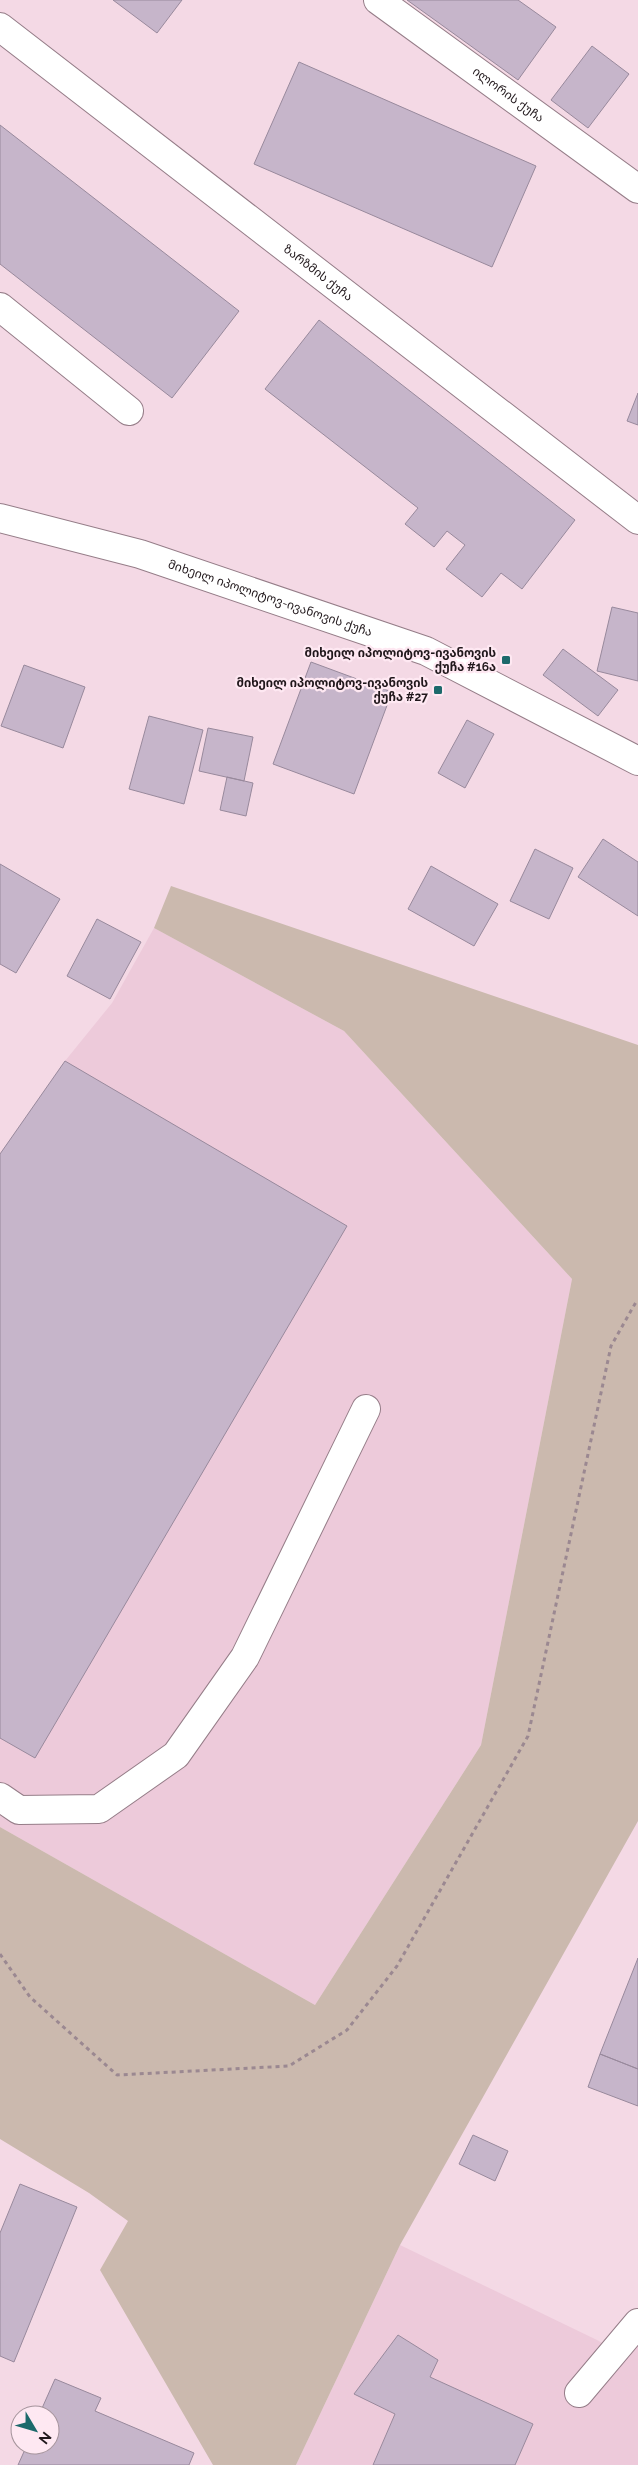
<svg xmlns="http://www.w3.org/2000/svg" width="638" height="2465" font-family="Raleway,'Noto Sans Georgian',sans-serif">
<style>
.built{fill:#edcada}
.green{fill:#cbb9ae}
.building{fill:#c6b5ca;stroke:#98899c}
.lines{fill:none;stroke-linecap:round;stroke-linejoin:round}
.minor-casing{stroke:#957d88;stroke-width:30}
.path{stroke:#9b8891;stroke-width:3;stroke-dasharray:4 4;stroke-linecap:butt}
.minor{stroke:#fff;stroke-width:28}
.poi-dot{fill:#1c696b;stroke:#fee8f2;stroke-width:2}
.labels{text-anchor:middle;stroke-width:4.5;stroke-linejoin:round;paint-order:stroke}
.street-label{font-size:12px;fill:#20171b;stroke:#fee8f2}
.poi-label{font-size:12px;font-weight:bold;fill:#20171b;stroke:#fee8f2;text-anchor:end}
</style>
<rect width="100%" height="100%" fill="#f4d9e5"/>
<path class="built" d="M154,928l190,103 228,248 -91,466 -166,260 -315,-178v-673l65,-93 47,-58z
M400,2245l197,95 31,18 10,-13v120h-342z"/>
<path class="green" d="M171,886l467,159v776l-238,424 -104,220h-83l-113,-195 28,-49 -39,-28 -89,-54v-312l315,178 166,-260 91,-466 -228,-248 -190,-103z"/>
<path class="building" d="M113,0h69l-25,33z
M407,0h111l38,27 -38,53z
M592,46l37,28 -41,54 -37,-28z
M299,62l237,104 -44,101 -238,-103z
M0,125l239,186 -67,87 -172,-134z
M319,320l256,200 -53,69 -21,-16 -19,24 -36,-28 19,-24 -18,-14 -13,16 -29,-23 13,-16 -153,-119z
M638,393v32l-11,-4z
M612,607l26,6v68l-41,-10z
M563,649l55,41 -20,26 -55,-41z
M311,662l81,30 -38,102 -81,-30z
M24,665l61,22 -22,61 -62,-22z
M149,716l54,14 -19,74 -55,-15z
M467,720l27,14 -29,54 -27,-15z
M208,728l45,9 -9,44 -45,-10z
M227,777l26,6 -7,33 -26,-6z
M603,839l35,23v54l-60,-39z
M535,849l38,19 -24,51 -39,-18z
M0,864l60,35 -44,74 -16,-9z
M431,866l67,38 -24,42 -66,-37z
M97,919l44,23 -31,57 -43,-23z
M65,1061l282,165 -312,532 -35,-20v-584z
M638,1958v111l-38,-15z
M600,2054l38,15v37l-50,-19z
M473,2135l35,16 -13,30 -36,-17z
M20,2184l57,23 -63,155 -14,-6v-123z
M398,2335l40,25 -8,17 103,47 -18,41h-142l22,-51 -41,-20z
M55,2379l46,19 -6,13 99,42 -5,12h-171l9,-20h23v-30h-11z"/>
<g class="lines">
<defs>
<g id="minor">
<path id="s1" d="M378,0l260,189"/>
<path id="s2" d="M0,27l638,493"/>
<path d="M0,307l129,104"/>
<path id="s3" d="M0,518l140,36 286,97 212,110"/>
<path d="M0,1797l19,13 80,-1 77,-54 69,-98 121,-248"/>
<path d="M579,2393l59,-70"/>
</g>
</defs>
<use href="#minor" class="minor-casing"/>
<path class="path" d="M0,1954l30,43 87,78 172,-9 58,-36 50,-64 131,-230 83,-390 25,-44h2"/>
<use href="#minor" class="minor"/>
</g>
<g class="poi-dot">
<rect x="501" y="655" width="10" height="10" rx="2.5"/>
<rect x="433" y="685" width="10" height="10" rx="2.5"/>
</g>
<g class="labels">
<g class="street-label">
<text dy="4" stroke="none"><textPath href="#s1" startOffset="161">ილორის ქუჩა</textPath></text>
<text dy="4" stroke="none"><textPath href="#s2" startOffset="402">ზარზმის ქუჩა</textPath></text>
<text dy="4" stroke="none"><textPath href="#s3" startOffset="282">მიხეილ იპოლიტოვ-ივანოვის ქუჩა</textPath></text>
</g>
<g class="poi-label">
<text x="496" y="657">მიხეილ იპოლიტოვ-ივანოვის<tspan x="496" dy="14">ქუჩა #16ა</tspan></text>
<text x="428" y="687">მიხეილ იპოლიტოვ-ივანოვის<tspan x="428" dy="14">ქუჩა #27</tspan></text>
</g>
</g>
<g transform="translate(35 2430) rotate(128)"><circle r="24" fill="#fee8f2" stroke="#a5949c"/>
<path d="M0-4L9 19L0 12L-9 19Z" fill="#1c696b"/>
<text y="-8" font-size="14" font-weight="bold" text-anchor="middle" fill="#20171b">N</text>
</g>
</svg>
